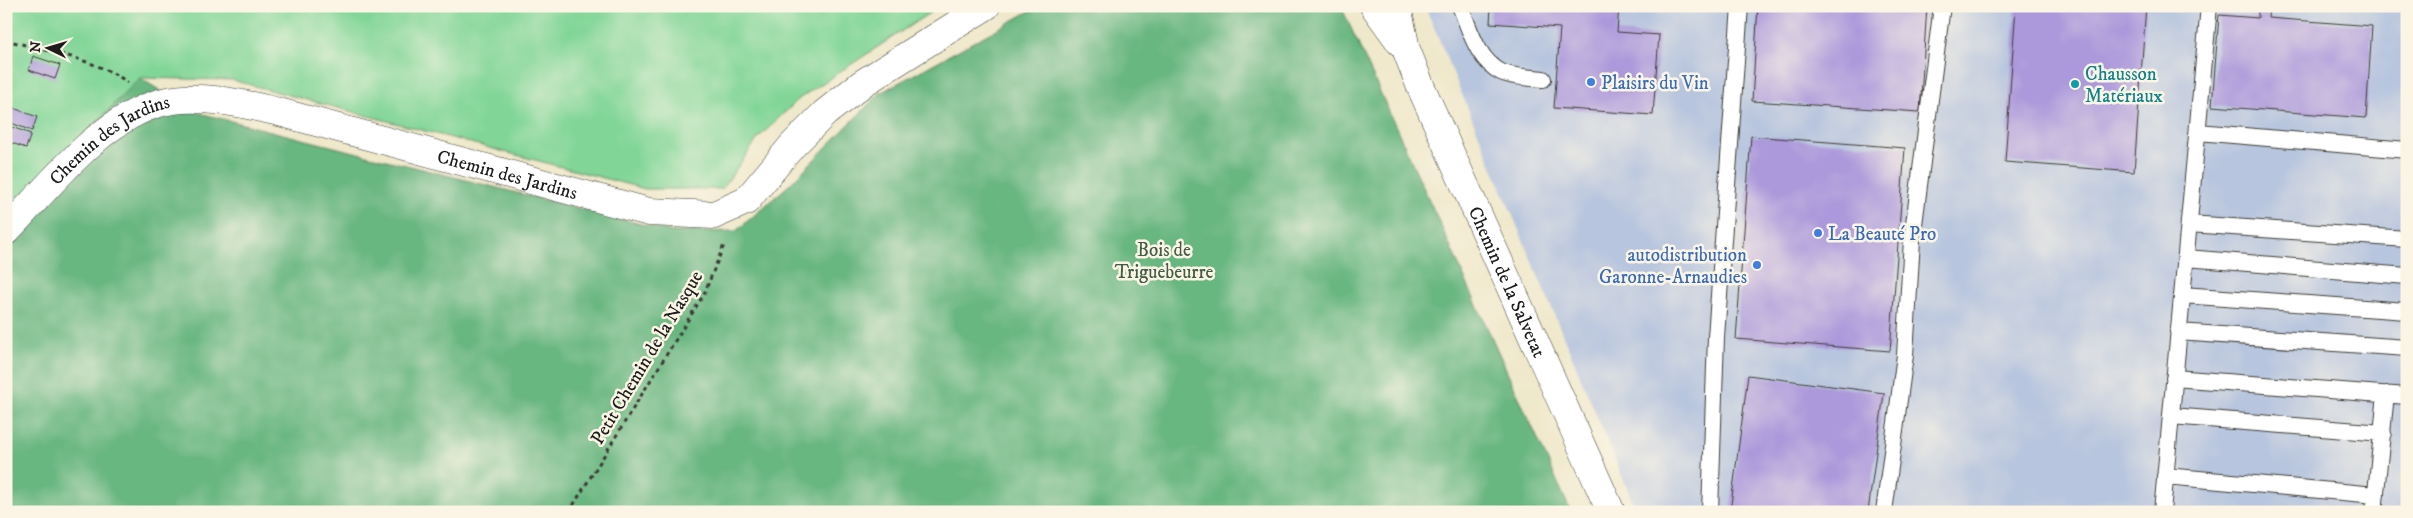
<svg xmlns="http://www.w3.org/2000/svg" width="2413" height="518" font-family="'IM FELL DW Pica',serif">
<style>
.industrial{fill:#b7c5de}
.green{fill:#80d597;stroke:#4e785a}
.forest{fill:#68b680;stroke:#42694e}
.building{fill:#ac99db}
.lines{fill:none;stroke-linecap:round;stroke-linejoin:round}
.service-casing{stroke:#3c3b36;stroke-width:18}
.minor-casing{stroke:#3c3b36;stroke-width:29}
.secondary-casing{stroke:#3c3b36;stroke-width:29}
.path{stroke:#3c3b36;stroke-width:3;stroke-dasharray:4 4;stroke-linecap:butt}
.service{stroke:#fff;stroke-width:16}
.minor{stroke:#fff;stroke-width:28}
.secondary{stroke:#fff;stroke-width:28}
.shop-dot{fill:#3f7fe0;stroke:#fcf5e5;stroke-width:2}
.culture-dot{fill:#0f9aa8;stroke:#fcf5e5;stroke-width:2}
.labels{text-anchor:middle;stroke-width:5;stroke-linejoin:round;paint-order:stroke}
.culture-label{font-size:19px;fill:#0d838f;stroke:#fcf5e5;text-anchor:start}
.shop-label{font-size:19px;fill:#366cbe;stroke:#fcf5e5;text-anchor:start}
.street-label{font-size:19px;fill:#1c1c1c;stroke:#fcf5e5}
.park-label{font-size:19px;fill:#3f5d47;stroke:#fcf5e5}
</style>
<rect width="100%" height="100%" fill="#fcf5e5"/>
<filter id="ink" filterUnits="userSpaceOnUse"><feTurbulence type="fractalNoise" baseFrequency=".02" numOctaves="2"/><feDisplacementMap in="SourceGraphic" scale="10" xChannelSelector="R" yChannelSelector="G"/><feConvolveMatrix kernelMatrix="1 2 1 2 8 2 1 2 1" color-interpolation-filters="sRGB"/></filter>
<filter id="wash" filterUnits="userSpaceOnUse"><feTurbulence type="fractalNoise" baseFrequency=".0096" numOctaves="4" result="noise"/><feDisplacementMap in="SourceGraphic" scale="20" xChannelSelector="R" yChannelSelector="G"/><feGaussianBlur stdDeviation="1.12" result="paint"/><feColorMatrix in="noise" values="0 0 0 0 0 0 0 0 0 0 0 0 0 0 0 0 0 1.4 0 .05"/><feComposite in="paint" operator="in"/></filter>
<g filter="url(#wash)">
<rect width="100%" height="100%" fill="#efe8cb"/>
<path class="industrial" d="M1425,6h982v506h-770z"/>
<path class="green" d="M6,6h934l-140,92 -41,39 -37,52h-77l-413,-109 -92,-2 -134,134z"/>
<path class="forest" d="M1039,6h302l230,506h-1565v-300l134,-134 55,34 478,120 63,-1 52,-45 92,-93z"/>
<g id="blocks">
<path class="building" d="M1491,6h128l-2,26 42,3 -6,80 -99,-7 6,-80 -70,-5z
M1758,6h169l-7,106 -168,-11z
M2016,6h130l-12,166 -129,-10z
M2258,6l11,1 -1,11 104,8 -6,92 -154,-12 7,-91 39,3z
M33,56l27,9 -5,14 -26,-9z
M11,107l26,10 -5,14 -26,-10z
M6,125l25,9 -5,14 -20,-7z
M1751,136l154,12 -15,203 -154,-12z
M1748,375l136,18 -16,119h-138z"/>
</g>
</g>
<g filter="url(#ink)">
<use href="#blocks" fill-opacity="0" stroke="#3c3b36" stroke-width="1"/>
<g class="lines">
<defs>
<path id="service" d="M1460,6c10,23 17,54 41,66 12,6 29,5 42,7
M2198,132l209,18
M2189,224l218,15
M2186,258l221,18
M2182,295l225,16
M2178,332l229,16
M2174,378l233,18
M2171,416l212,17
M2165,476l211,19
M1710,512l6,-175 24,-331
M1884,512l21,-157 7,-115 30,-234
M2162,512l47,-506
M2374,512l12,-118"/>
<g id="minor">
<path id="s1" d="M6,231c44,-45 94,-113 157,-129 33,-9 83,2 116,10l370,100 65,3 32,-14 46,-55 33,-33 38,-30 123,-77"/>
</g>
<g id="secondary">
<path d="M1374,6l26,36"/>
<path id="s2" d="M1397,6l9,43 14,36 191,427"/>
</g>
</defs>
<use href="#service" class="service-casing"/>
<use href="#minor" class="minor-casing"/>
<use href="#secondary" class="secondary-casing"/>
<path class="path" d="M6,40c36,10 94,20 122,43
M569,512l135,-218 20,-49"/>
<use href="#service" class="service"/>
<use href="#minor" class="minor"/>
<use href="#secondary" class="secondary"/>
</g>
</g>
<g class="shop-dot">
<circle cx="1591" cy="82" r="5"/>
<circle cx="1818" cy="233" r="5"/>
<circle cx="1757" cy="265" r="5"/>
</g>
<circle class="culture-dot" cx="2075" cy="84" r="5"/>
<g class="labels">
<g class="culture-label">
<text x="2085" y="80">Chausson<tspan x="2085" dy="22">Matériaux</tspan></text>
</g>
<g class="shop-label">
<text x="1601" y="89">Plaisirs du Vin</text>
<text x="1828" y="240">La Beauté Pro</text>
<text x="1747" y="261" text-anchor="end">autodistribution<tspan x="1747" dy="22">Garonne-Arnaudies</tspan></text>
</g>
<g class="street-label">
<text dy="7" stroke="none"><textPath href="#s1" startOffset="140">Chemin des Jardins</textPath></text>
<text dy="7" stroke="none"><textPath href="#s1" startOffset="560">Chemin des Jardins</textPath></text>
<text dy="7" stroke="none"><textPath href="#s2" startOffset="298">Chemin de la Salvetat</textPath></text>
<text transform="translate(646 357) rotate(-59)" y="7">Petit Chemin de la Nasque</text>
</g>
<g class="park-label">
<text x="1164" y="256">Bois de<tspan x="1164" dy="22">Triguebeurre</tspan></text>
</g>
</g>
<rect width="2413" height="518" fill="none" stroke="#fcf5e5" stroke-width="25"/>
<g transform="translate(48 48) rotate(275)" stroke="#fcf5e5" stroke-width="4" paint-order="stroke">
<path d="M0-4L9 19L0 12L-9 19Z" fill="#1c1c1c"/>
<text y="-8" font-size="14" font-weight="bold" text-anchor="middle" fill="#1c1c1c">N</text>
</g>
</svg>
